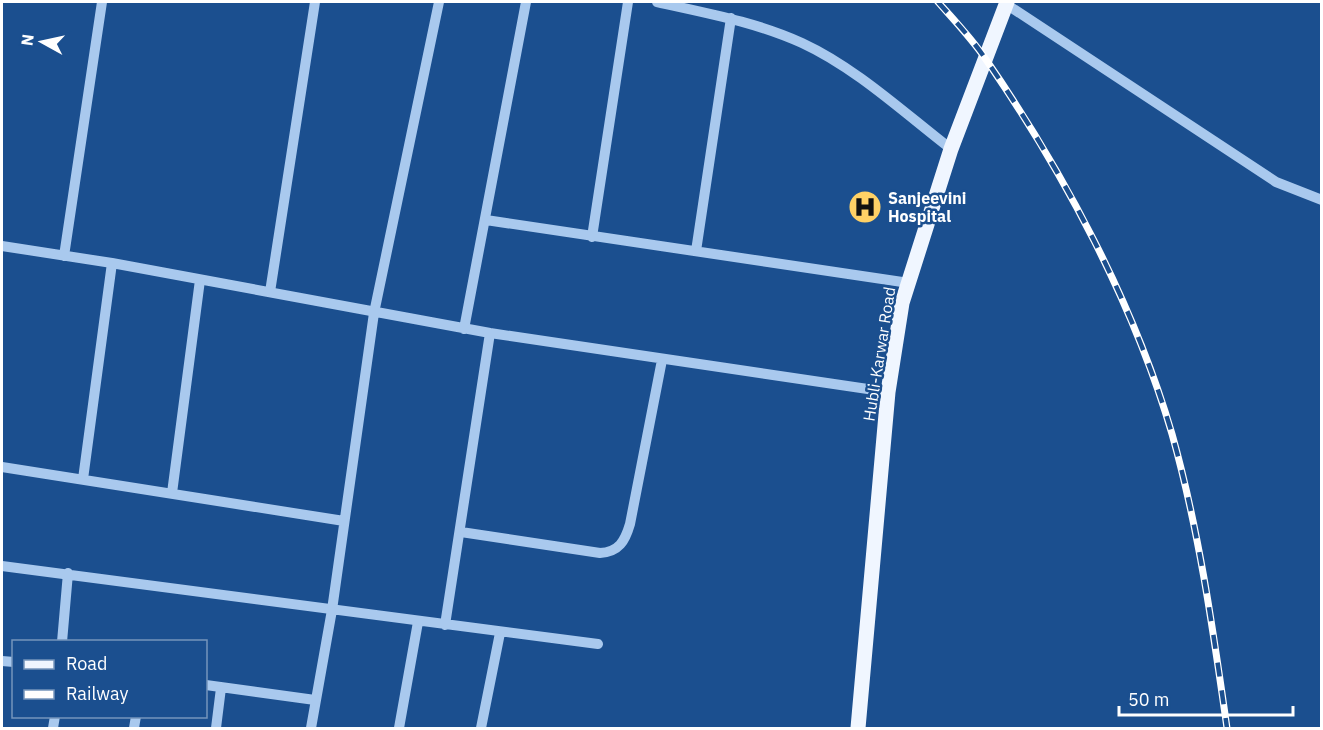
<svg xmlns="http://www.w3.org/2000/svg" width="1323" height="730" font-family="'IBM Plex Sans',sans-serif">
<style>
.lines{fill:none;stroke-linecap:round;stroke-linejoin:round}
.minor{stroke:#a9c9ee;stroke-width:10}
.major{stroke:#f0f6ff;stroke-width:15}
.rail-casing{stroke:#fff;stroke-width:7}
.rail{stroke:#1b4f8f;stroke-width:4.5;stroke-dasharray:14;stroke-linecap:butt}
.labels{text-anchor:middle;stroke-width:5;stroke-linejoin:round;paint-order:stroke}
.poi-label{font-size:16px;font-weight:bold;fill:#fff;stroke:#1b4f8f;text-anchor:start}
.street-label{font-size:16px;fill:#fff;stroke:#1b4f8f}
</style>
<rect width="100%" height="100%" fill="#1b4f8f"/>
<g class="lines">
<path class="minor" d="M657,2c49,11 99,20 145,41 54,25 101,69 149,106
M1006,4l270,178 46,18
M486,220l423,63
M592,237l36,-235
M2,246l110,17 378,70 398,59
M696,251l35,-233
M64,256l38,-254
M270,292l45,-290
M464,329l62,-327
M2,467l342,54
M83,479l29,-216
M172,493l28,-213
M461,532l139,21c19,-1 25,-12 30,-29l32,-164
M2,566l596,78
M445,625l45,-292
M62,642l6,-69
M2,661l12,1
M206,685l109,15
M53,728l2,-12
M134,728l2,-12
M216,728l5,-40
M311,728l21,-118 42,-297 65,-311
M399,728l19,-106
M481,728l19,-95"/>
<path class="major" d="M858,728l30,-336 14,-89 49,-154 56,-147"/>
<defs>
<path id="rail" d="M938,2c17,19 35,38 49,59 77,112 147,243 185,373 27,96 41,196 55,294"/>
</defs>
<use href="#rail" class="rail-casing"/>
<use href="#rail" class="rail"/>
</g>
<defs>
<symbol id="hospital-disc" viewBox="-11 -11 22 22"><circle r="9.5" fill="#ffd166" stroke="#1b4f8f"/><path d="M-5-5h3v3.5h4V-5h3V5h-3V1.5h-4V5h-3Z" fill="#111"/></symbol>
</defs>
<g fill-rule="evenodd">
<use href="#hospital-disc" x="846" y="188" width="38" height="38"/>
</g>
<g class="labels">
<g class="poi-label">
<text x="888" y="204">Sanjeevini<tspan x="888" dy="18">Hospital</tspan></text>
</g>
<g class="street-label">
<text transform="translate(879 354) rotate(-81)" y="6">Hubli-Karwar Road</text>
</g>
</g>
<rect width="1323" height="730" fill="none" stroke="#ffffff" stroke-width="6"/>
<rect x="12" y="640" width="195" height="78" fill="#1b4f8f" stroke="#7695bc" stroke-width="1.5"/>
<rect x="24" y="660" width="30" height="9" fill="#f0f6ff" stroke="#7695bc" stroke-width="1.5"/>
<text x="66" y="670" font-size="18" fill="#ffffff">Road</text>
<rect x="24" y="690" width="30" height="9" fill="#ffffff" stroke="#7695bc" stroke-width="1.5"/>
<text x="66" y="700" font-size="18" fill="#ffffff">Railway</text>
<g transform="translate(42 42) rotate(278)" stroke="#1b4f8f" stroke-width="4.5" paint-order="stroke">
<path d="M0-4.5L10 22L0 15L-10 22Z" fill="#ffffff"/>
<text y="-9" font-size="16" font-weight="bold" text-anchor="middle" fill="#ffffff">N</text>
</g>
<path d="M1119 706v9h174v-9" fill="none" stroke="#ffffff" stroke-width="3"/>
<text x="1128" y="706" font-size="18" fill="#ffffff" stroke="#1b4f8f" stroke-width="4.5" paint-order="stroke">50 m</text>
</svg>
